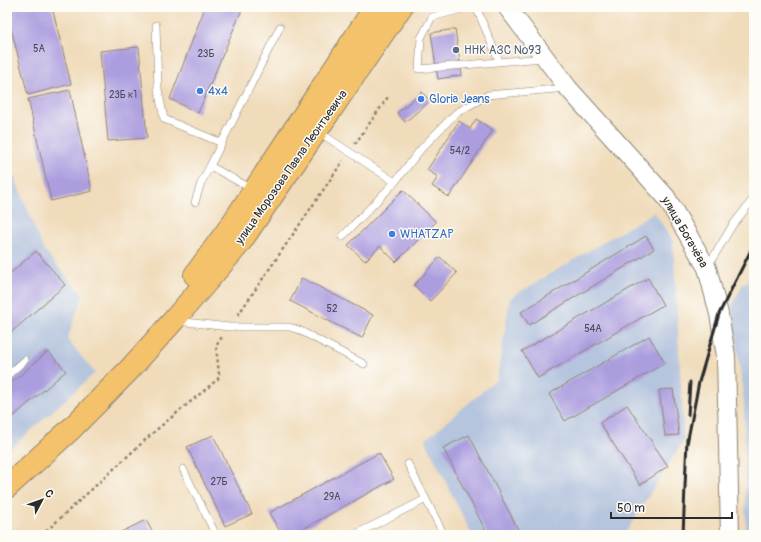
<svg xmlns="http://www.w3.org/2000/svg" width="761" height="542" font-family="Pangolin,sans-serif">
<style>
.industrial{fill:#b6c5de}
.building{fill:#ac9ddf}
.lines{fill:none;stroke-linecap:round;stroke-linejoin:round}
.service-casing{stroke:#8e8372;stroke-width:8}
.tertiary-casing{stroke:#8e8372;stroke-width:20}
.primary-casing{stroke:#8e8372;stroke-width:24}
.path{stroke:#8e8372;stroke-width:2.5;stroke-dasharray:3 3;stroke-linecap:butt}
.service{stroke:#fff;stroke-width:7}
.tertiary{stroke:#fff;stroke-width:18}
.primary{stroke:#f4c26a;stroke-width:22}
.rail{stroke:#2b2b2b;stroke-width:3}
.service-dot{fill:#5c6f8a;stroke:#fdfcf7;stroke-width:1.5}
.shop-dot{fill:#3f7fe0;stroke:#fdfcf7;stroke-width:1.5}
.labels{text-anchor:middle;stroke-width:3;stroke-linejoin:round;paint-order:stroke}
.number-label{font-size:10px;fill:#4b4858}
.service-label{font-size:12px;fill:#4e5e75;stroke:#fdfcf7;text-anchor:start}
.shop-label{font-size:12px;fill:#366cbe;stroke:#fdfcf7;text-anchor:start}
.street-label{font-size:12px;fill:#2b2b2b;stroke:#fdfcf7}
</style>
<rect width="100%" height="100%" fill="#fdfcf7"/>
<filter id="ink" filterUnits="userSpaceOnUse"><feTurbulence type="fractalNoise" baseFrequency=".025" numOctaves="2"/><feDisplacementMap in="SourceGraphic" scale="8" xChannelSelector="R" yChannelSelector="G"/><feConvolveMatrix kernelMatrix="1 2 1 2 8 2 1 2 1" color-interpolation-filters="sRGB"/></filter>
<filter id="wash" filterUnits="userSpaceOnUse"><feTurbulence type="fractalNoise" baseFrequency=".012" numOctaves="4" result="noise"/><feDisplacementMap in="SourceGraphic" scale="16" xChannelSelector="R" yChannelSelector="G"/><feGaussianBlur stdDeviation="0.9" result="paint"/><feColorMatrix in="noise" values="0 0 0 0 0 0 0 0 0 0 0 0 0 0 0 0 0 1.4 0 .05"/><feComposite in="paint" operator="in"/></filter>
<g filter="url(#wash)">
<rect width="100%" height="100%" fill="#f0dbba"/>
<path class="industrial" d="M7,158l37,93 39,44 -16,44 28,34 -88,79z
M654,212l19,29 11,199 -60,95h-152l-47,-95 72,-61 13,-81z
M754,280v255h-8l-2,-132 -12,-97 11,-22z"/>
<g id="blocks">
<path class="building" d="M7,7h45l19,77 -43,11 -21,-82z
M205,7h38l-45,106 -28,-14z
M455,29l7,46 -24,4 -7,-46z
M139,47l8,91 -39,3 -8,-90z
M70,90l22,101 -41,10 -23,-102z
M422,92l8,9 -25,21 -8,-9z
M476,119l17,11 -44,67 -17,-11 6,-9 -11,-7 32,-49 11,8z
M403,190l33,32 -40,40 -16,-16 -15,15 -17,-16z
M646,236l8,13 -125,76 -8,-13z
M36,251l29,34 -58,51v-60z
M440,257l17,16 -27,28 -16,-16z
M302,278l71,37 -11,23 -72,-37z
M648,278l15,27 -125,73 -16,-27z
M649,336l16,27 -100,58 -16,-27z
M48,351l18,20 -59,51v-35z
M673,389l6,46 -14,1 -6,-46z
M627,405l41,61 -28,19 -40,-62z
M213,435l39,79 -27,12 -38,-79z
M469,435l52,100h-33l-45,-87z
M379,453l15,26 -102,56h-10l-13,-22z
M146,520l8,15h-34l-1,-2z"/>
</g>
</g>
<g filter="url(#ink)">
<use href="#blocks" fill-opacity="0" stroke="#8e8372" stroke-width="1"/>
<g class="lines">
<defs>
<path id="service" d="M469,7l-37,10 -11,21 -2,31 124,-11
M476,7l23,54
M156,25l2,64 6,30 58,24
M319,132l76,50 26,-33 35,-36 32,-18 79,-7
M252,189l-42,-23 70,-139
M195,202l6,-19 9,-17
M342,237l53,-55
M708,266l24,-40 22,-28
M177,321l52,6h60l10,3 65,34
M7,376l18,-16
M408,464l36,71
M183,469l33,66
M354,535l72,-36"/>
<path id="tertiary" d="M507,7l61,81 98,109 41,71 12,46 7,42 4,179"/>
<path id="primary" d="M195,275l35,-48 145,-220
M7,487l64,-58 58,-59 44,-49 66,-77 162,-237"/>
</defs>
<use href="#service" class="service-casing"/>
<use href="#tertiary" class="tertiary-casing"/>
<use href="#primary" class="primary-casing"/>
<path class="path" d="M355,144l33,-47
M238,315l105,-154
M42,535l113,-104 63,-52 1,-5 -3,-28 6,-9"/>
<use href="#service" class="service"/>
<use href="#tertiary" class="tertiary"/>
<use href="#primary" class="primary"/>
<path class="rail" d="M688,415l2,-33
M687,444l12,-62 20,-68 35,-70
M683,535l4,-96"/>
</g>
</g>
<circle class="service-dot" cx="456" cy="50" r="4"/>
<g class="shop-dot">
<circle cx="200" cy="91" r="4"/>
<circle cx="421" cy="99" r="4"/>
<circle cx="392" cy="234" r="4"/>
</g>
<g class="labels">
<g class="number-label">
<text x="39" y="52">5А</text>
<text x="206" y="57">23Б</text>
<text x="123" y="98">23Б к1</text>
<text x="460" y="154">54/2</text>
<text x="332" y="312">52</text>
<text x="593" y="332">54А</text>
<text x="219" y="485">27Б</text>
<text x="332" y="500">29А</text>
</g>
<g class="service-label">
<text x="464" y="54">ННК АЗС №93</text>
</g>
<g class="shop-label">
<text x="208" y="95">4х4</text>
<text x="429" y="103">Gloria Jeans</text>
<text x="400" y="238">WHATZAP</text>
</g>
<g class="street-label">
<text transform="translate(291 167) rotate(-55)" y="4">улица Морозова Павла Леонтьевича</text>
<text transform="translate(685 232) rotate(60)" y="4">улица Богачёва</text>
</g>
</g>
<rect width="761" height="542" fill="none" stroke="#fdfcf7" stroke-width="24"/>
<g transform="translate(42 500) rotate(49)" stroke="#fdfcf7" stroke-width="3" paint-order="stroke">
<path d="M0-3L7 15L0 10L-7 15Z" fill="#2b2b2b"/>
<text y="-6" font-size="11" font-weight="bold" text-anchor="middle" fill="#2b2b2b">С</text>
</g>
<path d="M611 512v6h121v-6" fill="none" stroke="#2b2b2b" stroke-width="2"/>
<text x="617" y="512" font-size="12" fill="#2b2b2b" stroke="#fdfcf7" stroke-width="3" paint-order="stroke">50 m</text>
</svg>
